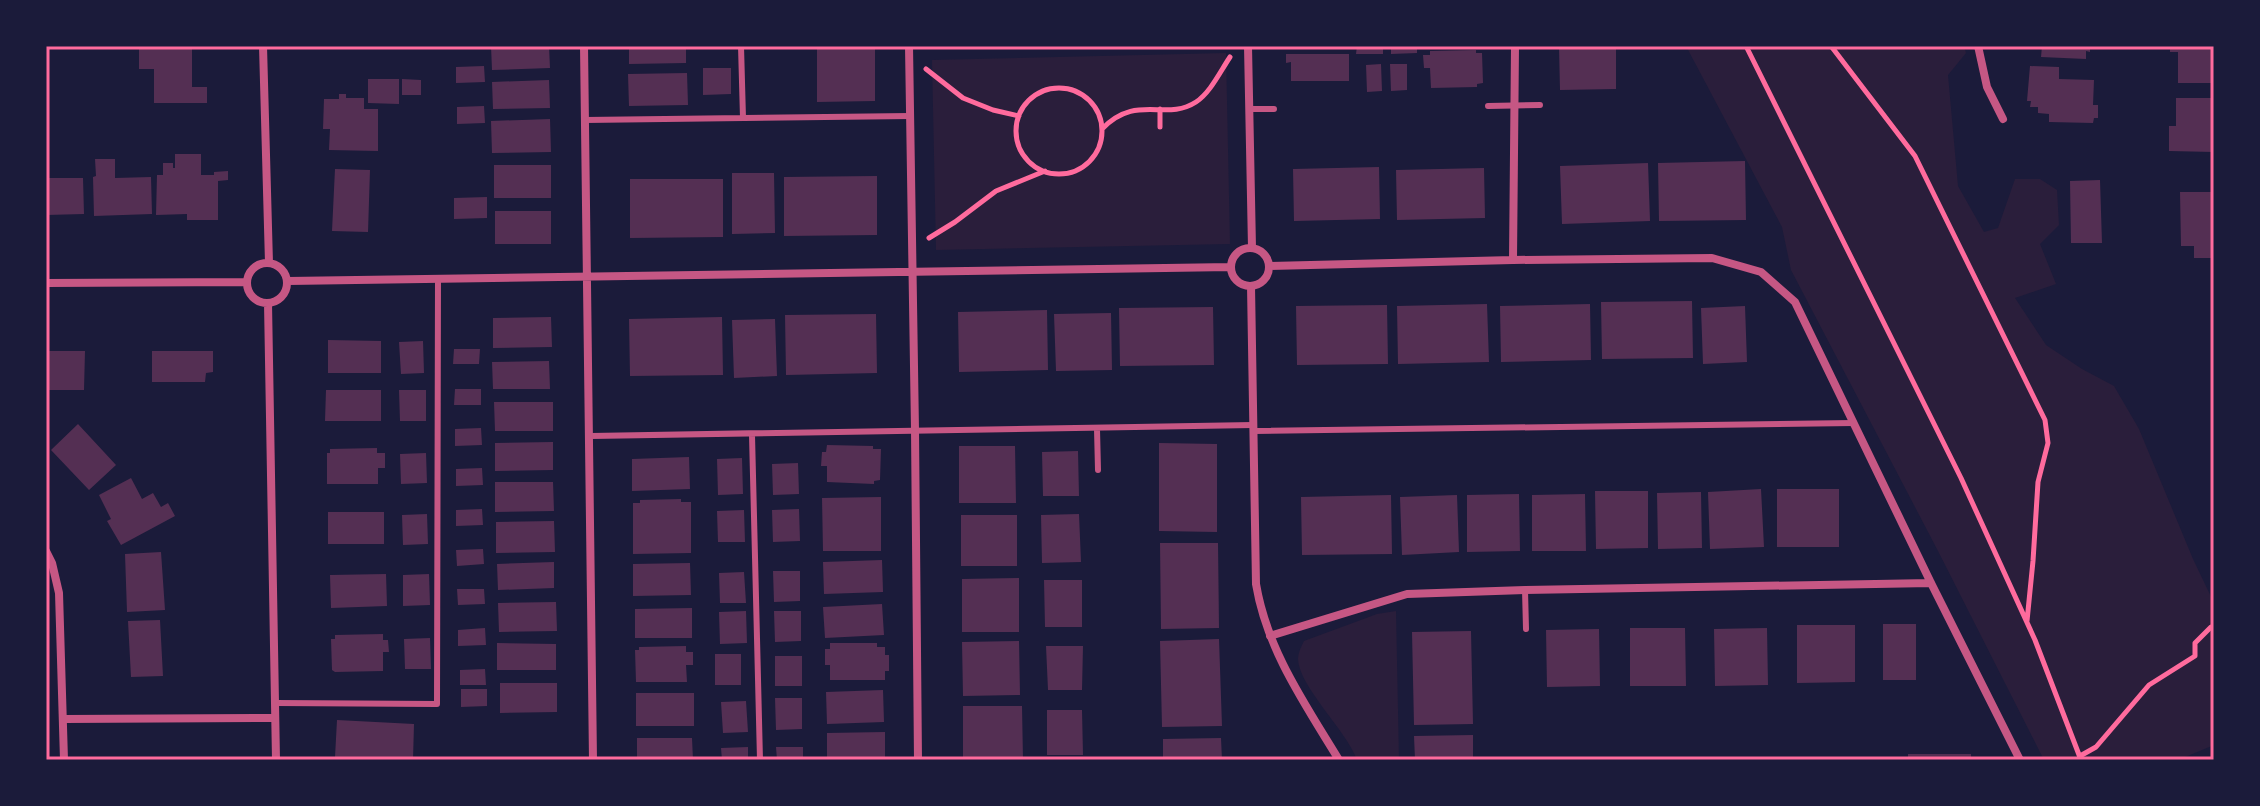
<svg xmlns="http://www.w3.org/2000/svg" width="2260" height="806" font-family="'Work Sans',sans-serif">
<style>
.green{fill:#2a1e3b}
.building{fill:#542f53}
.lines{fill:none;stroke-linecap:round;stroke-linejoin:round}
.path{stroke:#ff6b9d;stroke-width:5}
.service{stroke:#c65784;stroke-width:6}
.minor{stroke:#c65784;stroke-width:8}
.neatline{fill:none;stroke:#ff6b9d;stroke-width:3}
</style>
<rect width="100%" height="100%" fill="#1b1b3a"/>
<path class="green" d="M1686,46h278l2,7 -18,22 10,111 26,46 14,-4 17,-49h25l17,11 2,35 -19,19 16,40 -41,14 31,47 36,24 32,17 25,43 54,130 21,44v142l-36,15h-134l-106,-209 -147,-281 -9,-43z
M1226,53l4,191 -294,6 -4,-190z
M1396,611l3,149h-42c-10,-29 -58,-73 -59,-101 0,-6 3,-12 6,-18l73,-27z"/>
<path class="building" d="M139,46h53v41h15v16h-53v-34h-15z
M491,46h58l1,22 -58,2z
M629,46h57v17l-57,1z
M817,46h58v55l-58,1z
M1357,46h26v8h-27z
M1391,46h26v7l-26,1z
M1559,46h57v43l-56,1z
M2042,46h48v6l-4,-1v8l-45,-2z
M2170,46h44v37h-36v-31h-8z
M1476,50v3h6l1,30 -6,1v3l-46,1 -1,-20h-6l-1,-13h7v-4z
M1286,54h63v27h-58v-19l-5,1z
M1381,64l1,27 -15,1 -1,-27z
M1390,64h17v26l-16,1z
M484,66l1,16 -29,1v-16z
M2030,66l29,1v12l35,1 -1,25h5v13h-4l-1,5 -44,-1v-8l-11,-1v-6h-8l1,-6h-4z
M703,68h28v26l-28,1z
M687,73l1,32 -59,1 -1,-32z
M368,79h31v25l-31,-1z
M402,79l19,1v15h-19z
M549,80l1,28 -57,1 -1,-27z
M339,94h7v4h18v11h14v42l-49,-1 1,-21h-7l1,-30h15z
M2176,98h38v54l-45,-1v-25h7z
M484,106l1,17 -28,1v-17z
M550,119l1,33 -59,1 -1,-32z
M175,154h26v21h13v-3l14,-1v9l-10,1v39h-31v-6l-31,1 1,-40h6v-12h10v5h2z
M95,159h20v19l36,-1 1,37 -58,2 -1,-39 3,-1z
M1745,161l1,59 -87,1 -1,-58z
M1648,163l2,58 -88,3 -2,-58z
M494,165h57v33h-57z
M1379,167l1,52 -86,2 -1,-52z
M1484,168l1,50 -88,2 -1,-50z
M335,169l35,1 -2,62 -36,-1z
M732,173h42l1,60 -43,1z
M877,176v59l-93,1v-59z
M46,178h37l1,36 -38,1z
M630,179h93v58l-93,1z
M2100,180l2,63h-31l-1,-62z
M2180,192h33v66h-19v-12h-13z
M487,197v21l-33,1v-21z
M495,211h56v33h-56z
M1692,301l1,57 -91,1 -1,-57z
M1487,304l2,58 -91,2 -1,-58z
M1590,304l1,56 -90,2 -1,-56z
M1387,305l1,59 -91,1 -1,-59z
M1745,306l2,56 -44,2 -2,-56z
M1213,307l1,58 -94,1 -1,-58z
M1047,310l1,60 -89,2 -1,-60z
M1111,313l1,57 -56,1 -2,-57z
M876,314l1,59 -91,2 -1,-60z
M551,317l1,30 -59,1v-30z
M722,317l1,58 -93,1 -1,-57z
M775,319l2,57 -43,2 -2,-58z
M328,340l53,1v32h-53z
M423,341l1,32 -23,1 -2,-32z
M454,349h26l-1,15h-26z
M46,351h39l-1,39h-38z
M152,351h61v21l-7,1 -1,9h-53z
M549,361l1,28h-57l-1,-27z
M455,389h26v16h-27z
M326,390h55v31h-56z
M399,390h27v31h-26z
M494,402h59v29h-58z
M78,424l38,41 -27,25 -38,-40z
M481,428l1,17 -27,1v-17z
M553,442v28l-58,1v-28z
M1159,443l58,1v88l-58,-1z
M827,445l46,1v3h8l-1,31 -6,1v3l-47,-2v-16h-6l1,-14h4z
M959,446h56l1,57h-57z
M377,448v5h8v15h-7v16h-51v-31h3v-4z
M1078,451l1,45h-36l-1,-44z
M426,453l1,30 -26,1 -1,-30z
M689,457l1,32 -58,2v-32z
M742,458l1,36 -25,1 -1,-36z
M798,463l1,31 -26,1 -1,-31z
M482,468l1,17 -27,1v-17z
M131,478l11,21 11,-6 8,14 7,-4 7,13 -54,29 -14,-24 4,-2 -12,-24z
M495,482h58l1,29 -59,1z
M1761,489l3,58 -54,2 -2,-57z
M1777,489h62v58h-62z
M1595,491h53v57l-52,1z
M1701,492l1,56 -44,1 -1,-56z
M1519,494l1,57 -53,1v-57z
M1585,494l1,57h-54v-56z
M1391,495l1,59 -90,1 -1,-58z
M1457,495l2,57 -57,3 -2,-58z
M881,497v54h-58l-1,-53z
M681,499v3h10v51l-58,1v-51h7v-3z
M482,509l1,16 -27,1v-16z
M799,509l1,32 -27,1 -1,-32z
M744,510l1,32h-27l-1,-31z
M328,512h56v32h-56z
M427,514l1,30 -25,1 -1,-30z
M1079,514l2,48 -39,1 -1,-48z
M961,515h56v51h-56z
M554,521l1,31 -59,1v-31z
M1160,543h58l1,85 -58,1z
M483,549l1,15 -27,2 -1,-16z
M161,552l4,58 -38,2 -2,-58z
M882,560l1,32 -59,2 -1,-32z
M554,562v26l-56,2 -1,-26z
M690,563l1,32 -58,1v-32z
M773,571h27v30l-26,1z
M744,572l2,31h-26l-1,-30z
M386,574l1,32 -56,2 -1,-33z
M429,574l1,31 -27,1v-31z
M1019,578v54h-57v-53z
M1044,580h38v47h-37z
M457,589h27l1,15 -27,1z
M556,602l1,29 -58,1 -1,-29z
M882,604l2,31 -59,3 -2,-31z
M692,608v30h-57v-29z
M746,611l1,32 -27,1 -1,-32z
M774,611h27v30l-26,1z
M160,620l3,56 -32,1 -3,-56z
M1883,624h33v56h-33z
M1797,625h58v57l-58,1z
M485,628l1,17 -28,1v-16z
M1630,628h55l1,58h-56z
M1767,628l1,57 -53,1 -1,-57z
M1599,629l1,57 -53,1 -1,-57z
M1471,631l2,93 -59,1 -2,-93z
M383,634v6h5l1,12h-6v19l-48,1 -3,-2 -1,-31h4v-4z
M430,638l1,31h-26l-1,-30z
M1219,639l3,87 -60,1 -2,-86z
M1019,641l1,54 -57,1 -1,-54z
M497,643l59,1v26h-59z
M830,643h47v4h8v8h4v16h-4v9h-55v-15h-5v-16h5z
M686,646v6h7v13h-7l1,17h-51l-1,-32h4v-3z
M1046,646h37l-1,44h-34z
M715,654h26v31h-26z
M775,656h27v30h-27z
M485,669l1,16h-26v-15z
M500,683h57v29l-57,1z
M461,689h26v17l-26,1z
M883,690l1,32 -57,2 -1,-32z
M636,693h58v33h-58z
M775,698h27v31l-26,1z
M746,701l2,31 -25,1 -2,-31z
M963,706h59l1,54h-60z
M1047,710h35l1,45h-36z
M337,720l77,4 -1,36 -78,-3z
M885,732v28h-58v-27z
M1473,735v25h-58l-1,-24z
M637,738h55l1,22h-56z
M1221,738l1,22h-59v-21z
M748,747v13h-26l-1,-12z
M776,747h27v13h-26z
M1908,754h63v6h-63z
M1730,757h61v3h-61z"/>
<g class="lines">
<path class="path" d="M1746,46l215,432 74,162 46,120
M1831,46l84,110 130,264 3,23 -10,39 -5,79 -6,60
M926,69l37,29 30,12 26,6
M1016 131a43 43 0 1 1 86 0a43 43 0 1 1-86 0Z
M1160,109v18
M1102,129c35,-36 63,-7 94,-27 14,-9 24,-30 34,-45
M929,238l26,-16 41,-31 49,-20
M2080,756l16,-9 53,-62 46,-29v-13l16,-16 3,-1"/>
<path class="service" d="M741,46l2,72
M1488,106l52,-1
M1249,109h25
M585,120l325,-4
M1097,429l1,41
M1254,431l600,-8
M752,435l8,325
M591,436l662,-11
M1525,590l1,39
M275,703l162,1 1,-425"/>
<path class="minor" d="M263,46l6,217
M584,46c4,238 8,476 9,714
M909,46l6,384 3,330
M1248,46l4,202
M1978,46l9,41 16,32
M1231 267a19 19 0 1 1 38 0a19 19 0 1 1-38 0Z
M1513,260l2,-214
M247 283a20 20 0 1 1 40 0a20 20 0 1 1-40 0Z
M1270,266l243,-6 199,-2 49,14 34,30 136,281 89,177
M288,281l943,-14
M46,283l201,-1
M1251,286l5,298c11,66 49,120 83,176
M268,303l8,457
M46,551l6,12 7,30 5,167
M1270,636l137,-42 118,-4 406,-7
M64,719l211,-1"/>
</g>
<rect width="2260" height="806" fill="none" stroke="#1b1b3a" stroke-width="96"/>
<rect x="48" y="48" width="2164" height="710" class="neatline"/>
</svg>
